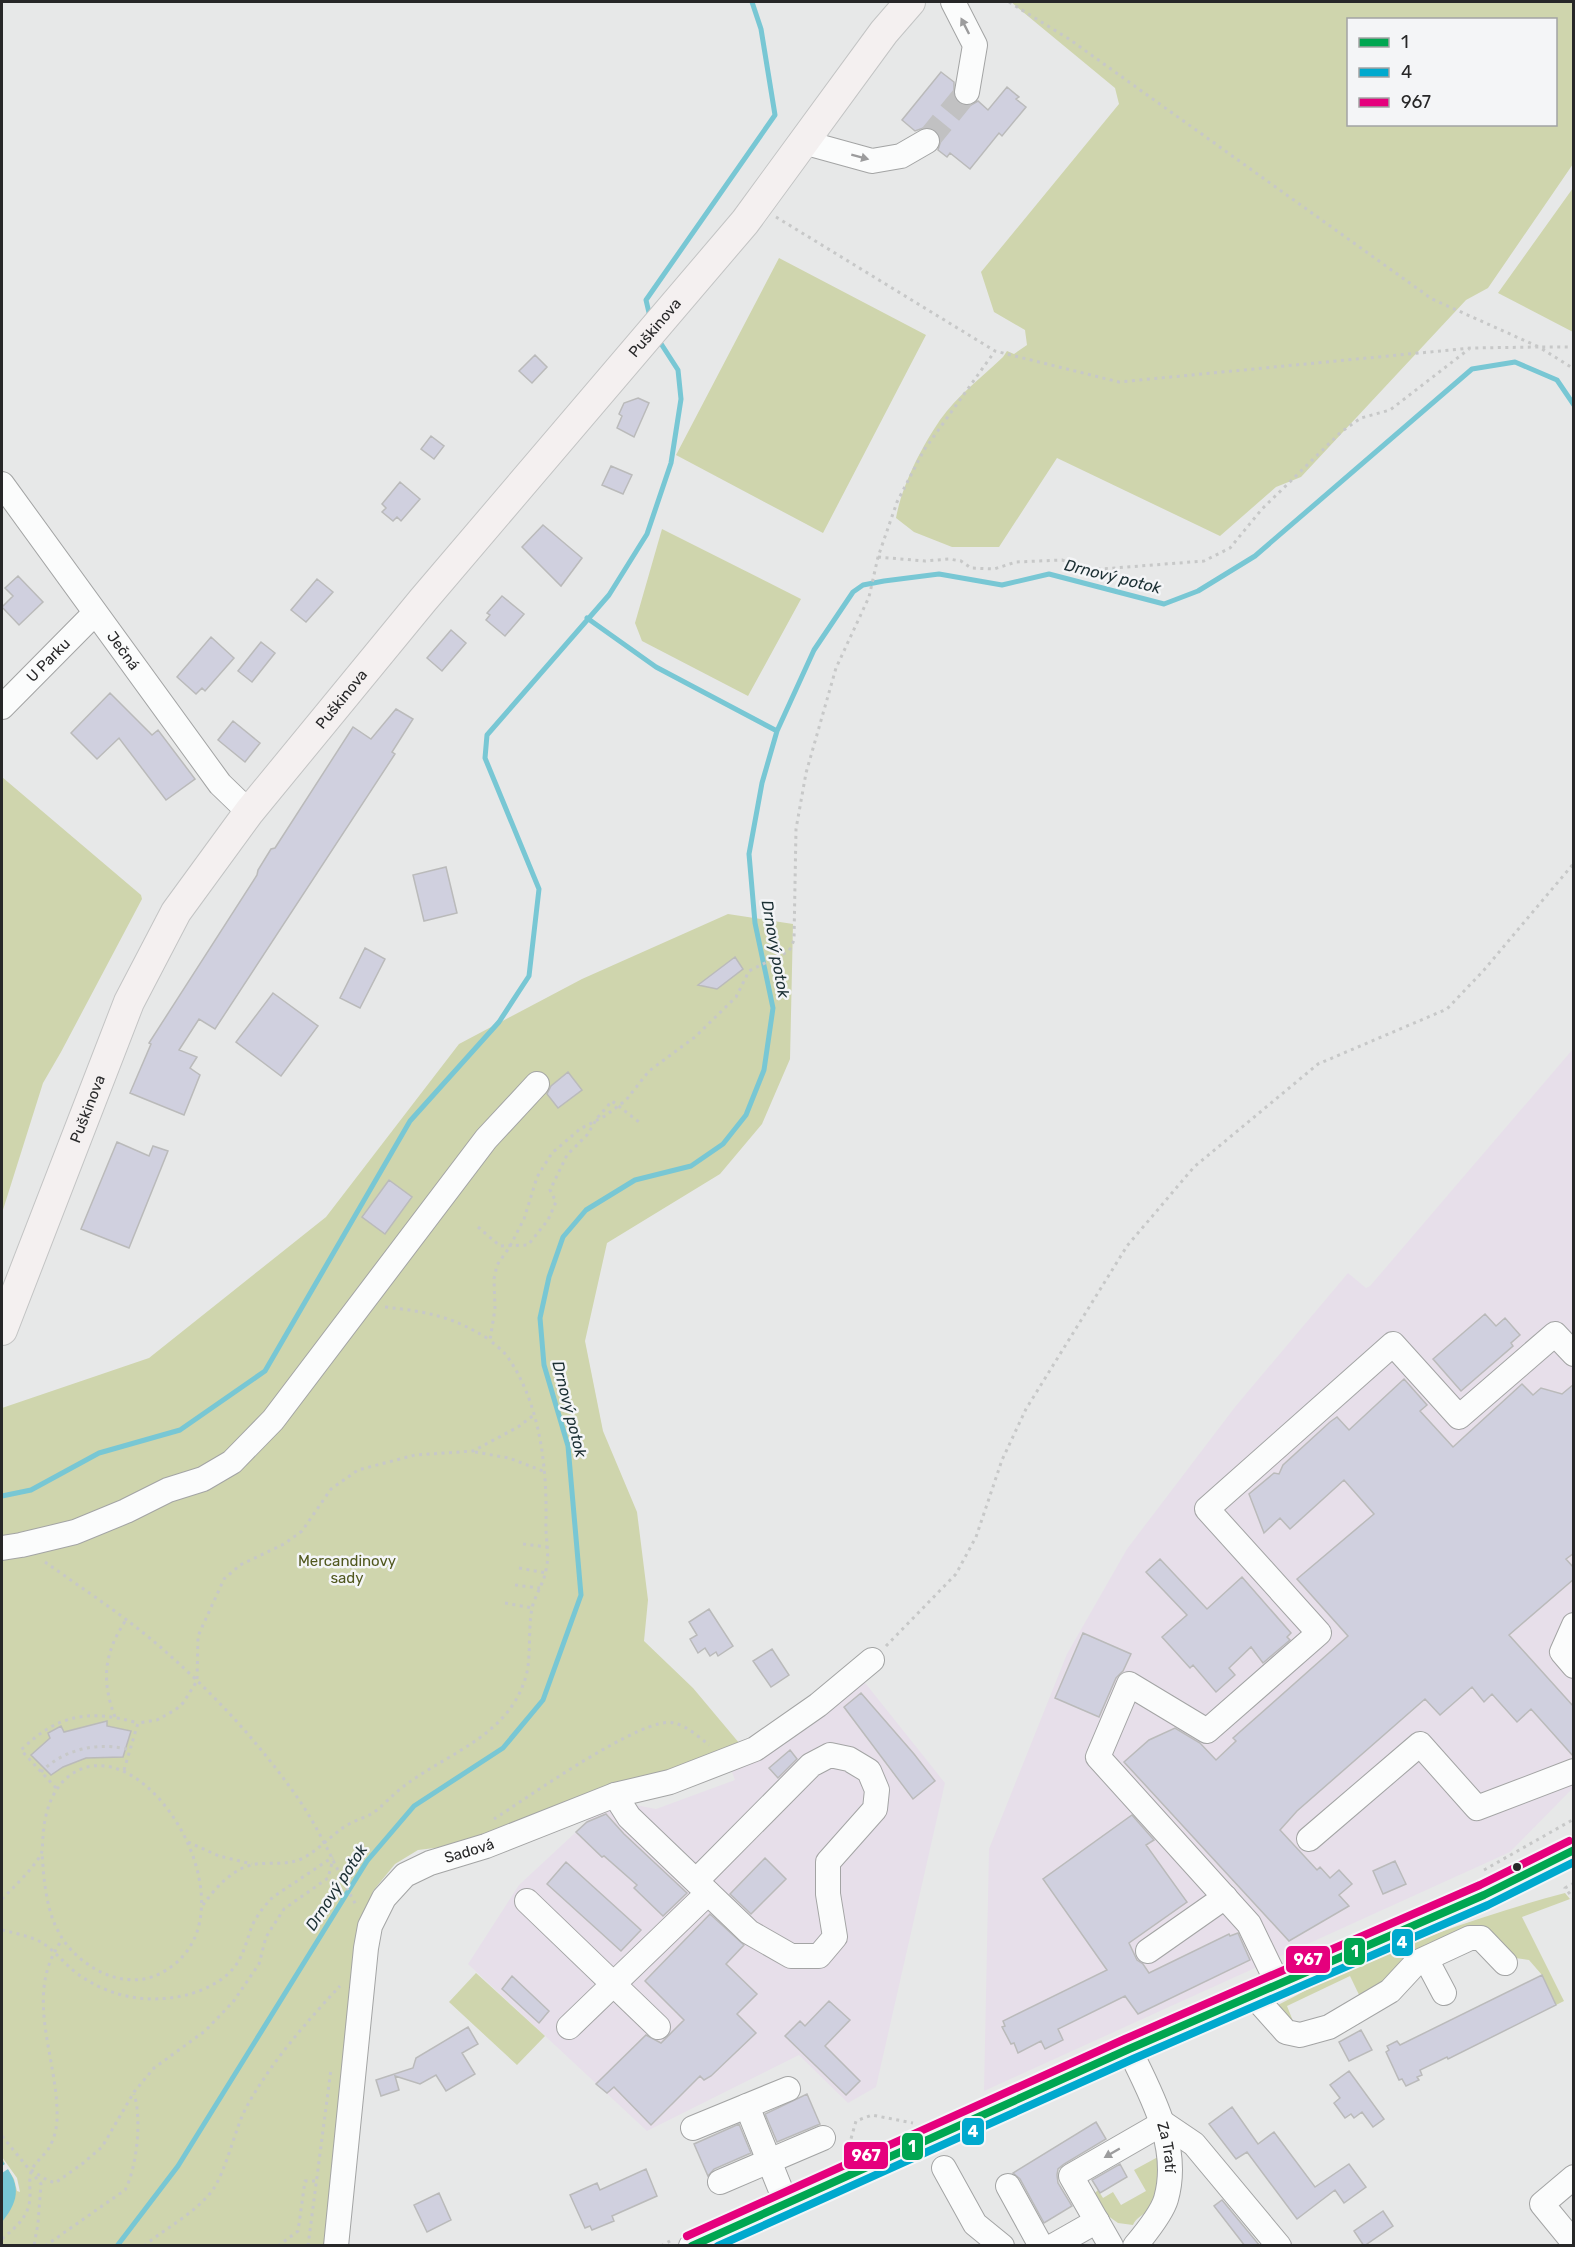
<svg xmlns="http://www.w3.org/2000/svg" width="1575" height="2247" font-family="Rubik,sans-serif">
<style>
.industrial{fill:#e7dfea}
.green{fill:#cfd5ad;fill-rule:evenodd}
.water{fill:#78c7d4}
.pier{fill:#e7e8e8}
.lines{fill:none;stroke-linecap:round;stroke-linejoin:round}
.stream{stroke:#78c7d4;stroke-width:5}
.building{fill:#d0d0df;stroke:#bababa;stroke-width:1.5}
.minor-tunnel{stroke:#c1c1c2;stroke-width:24;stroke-dasharray:24 12;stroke-linecap:butt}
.minor-casing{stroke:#a3a4a4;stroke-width:26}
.major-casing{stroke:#c3c4c4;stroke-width:32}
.path{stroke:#c7c8c8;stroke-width:3;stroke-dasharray:3 4.5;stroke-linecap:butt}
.minor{stroke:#fbfcfc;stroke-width:24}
.major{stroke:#f4f0f0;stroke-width:30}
.path-bridge{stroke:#c7c8c8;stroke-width:3;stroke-dasharray:3 4.5;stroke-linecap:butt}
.bus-1-casing{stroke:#f4f5f7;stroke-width:12}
.bus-2-casing{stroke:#f4f5f7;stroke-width:12}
.bus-3-casing{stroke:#f4f5f7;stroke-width:12}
.bus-1{stroke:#00a651;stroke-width:8}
.bus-2{stroke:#00a9ce;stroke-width:8}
.bus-3{stroke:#e5007d;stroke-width:8}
.oneway{fill:#9c9c9d}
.bus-dot{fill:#272728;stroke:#f4f5f7;stroke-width:2}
.labels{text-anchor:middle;stroke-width:5;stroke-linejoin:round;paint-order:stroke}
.street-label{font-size:15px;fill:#272728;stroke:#f4f5f7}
.park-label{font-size:15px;fill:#51581f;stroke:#f4f5f7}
.water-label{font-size:16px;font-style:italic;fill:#1b2f33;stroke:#f4f5f7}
.line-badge{stroke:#f4f5f7;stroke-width:2}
.badge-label{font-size:16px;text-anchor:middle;font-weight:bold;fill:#fff}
</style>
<rect width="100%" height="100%" fill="#e7e8e8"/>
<path class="industrial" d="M1573,1049v739l-63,64 -526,239 5,-242 78,-195 60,-105 108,-142 113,-134 18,15 4,-2z
M862,1679l83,104 -69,304 -28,16 -49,-48 -152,76 -179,-167 51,-79 57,-53 24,-24 5,5 22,-12 3,3 26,5 79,-29 -4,-11z"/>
<path class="green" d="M1011,2h562v162l-85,124 -22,12 -165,177 -25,10 -56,49 -163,-78 -58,89h-47l-38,-15 -18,-14c6,-33 25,-70 44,-98 17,-24 42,-43 63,-63l4,-6 7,3 13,-9 -2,-15 -31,-18 -13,-40 138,-168 -4,-16zM1348,20h208v104h-208z
M1573,188v144l-75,-39z
M779,258l147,77 -103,198 -147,-78z
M662,529l139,70 -53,97 -106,-55 -7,-18z
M2,777l139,118 1,4 -81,153 -18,31 -41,130z
M728,914l65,10 -3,135 -28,65 -42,50 -113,69 -22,98 18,90 34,81 11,88 -4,41 49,47 52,62 -278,94 -49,6 -23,14 -22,27 -18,60 -26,294h-327v-837l147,-50 177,-141 133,-173 123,-65z
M1565,1893l5,6 -48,18 42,84 -8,4 -14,-30 -13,-15 -21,-3 -30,-26 -116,70 -12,-25 -63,30 6,15 -4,1 -13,-16c26,-13 51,-28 78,-39 68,-30 139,-55 211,-74z
M476,1973l69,63 -28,29 -68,-63z
M1156,2158h3c0,17 1,39 -12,53 -5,5 -11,7 -14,14l-15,-2 -21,-15 -3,-14 4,-4 5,8 10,-6 8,13 25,-14 -12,-21z"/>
<path class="water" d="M2,2160c18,24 19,38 0,62z"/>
<path class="pier" d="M2,2157l15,21 3,14 -3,-1 -3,-12 -6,-10 -6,4v-7l3,-2z"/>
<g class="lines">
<path class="stream" d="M650,317l-4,-17 129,-185 -14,-86 -9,-27
M587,618l69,49 121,64
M2,1496l29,-6 68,-37 81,-23 85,-59 145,-250 89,-99 30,-46 10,-87 -54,-131 2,-23 122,-140 38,-61 24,-71 10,-64 -3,-29 -20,-31
M117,2246l61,-80 189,-305 47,-55 89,-58 40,-48 38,-105 -13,-149 -24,-81 -4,-47 9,-41 14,-40 23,-27 49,-30 56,-14 32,-22 23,-29 18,-45 9,-62 -18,-85 -6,-69 13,-71 15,-52 37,-81 39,-58 10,-7 21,-4 55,-7 63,11 47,-11 115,30 34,-13 57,-35 217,-187 43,-7 42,18 17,25"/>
</g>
<path class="building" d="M941,72l13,10v15l4,6 6,3 7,-1 7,-4 10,9 19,-23 12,10 -3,2 10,8 -24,29 -3,-3 -29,36 -20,-16 -3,4 -9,-7 3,-10 -1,-6 -5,-5 -9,-2 -11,4 -13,-11z
M535,355l12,12 -15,16 -13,-12z
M638,398l11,5 -15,34 -17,-9 5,-12 -3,-2 5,-11z
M431,436l13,10 -10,13 -13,-10z
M611,466l21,9 -9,19 -21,-9z
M400,482l20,17 -19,22 -4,-4 -4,4 -11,-9 4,-4 -4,-4z
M543,525l39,33 -21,28 -39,-39z
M18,576l25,26 -24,23 -17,-18 11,-11 -8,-8z
M317,579l16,13 -27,30 -15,-12z
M502,596l22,18 -19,22 -19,-16 4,-5 -3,-2z
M451,630l15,13 -24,28 -15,-13z
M211,637l23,21 -29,33 -3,-3 -6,6 -19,-17z
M261,642l14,11 -23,29 -14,-11z
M110,693l42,42 6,-5 37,49 -29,21 -47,-62 -22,21 -26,-26z
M396,709l17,10 -21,33 3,2 -180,275 -16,-10 -20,31 18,7 -7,11 10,7 -16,40 -54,-22 21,-49 -2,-1 108,-168 1,-5 13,-21 4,-1 78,-121 18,12z
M233,721l27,22 -15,19 -27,-22z
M446,867l11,46 -33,8 -11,-46z
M365,948l20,11 -25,49 -20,-10z
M735,957l8,12 -26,20 -19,-4z
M273,993l45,33 -37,50 -45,-34z
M568,1072l14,18 -24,18 -11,-14 4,-8z
M117,1142l32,14 4,-10 15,5 -39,97 -48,-19z
M389,1180l23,17 -27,37 -23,-17z
M1485,1314l11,12 9,-8 15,17 -9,8 2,3 -52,45 -28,-32z
M1404,1379l23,26 -7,6 33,36 69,-63 11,11 8,-7 21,6 12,-10v169l-8,6 8,9v11l-65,56 65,72v50l-43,-48 -14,13 -25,-28 -8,8 -12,-15 -32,28 -15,-16 -128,112 -17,19 37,40 3,-3 10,11 9,-8 13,14 -13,11 10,11 -60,35 -165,-179 25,-22 26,-12 25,15 16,17 20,-19 -3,-3 115,-102 -51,-57 77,-65 -30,-34 -54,49 -10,-11 -16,15 -15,-39 25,-21 5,1 4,-9 47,-43 7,-5 12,13z
M1160,1559l47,50 35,-32 49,56 -4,4 3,3 -27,23 -12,-16 -22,21 6,7 -19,17 -23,-27 -3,3 -28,-31 25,-22 -41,-43z
M709,1609l24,37 -15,10 -2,-4 -6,4 -5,-8 -7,5 -8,-14 7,-4 -8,-13z
M1083,1633l48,21 -8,17 -7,7 -17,39 -44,-19z
M772,1649l17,26 -18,12 -18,-26z
M861,1693l53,61 21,27 -22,18 -69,-92z
M107,1721v5l24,5 -8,26 -37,1 -23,9 -12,8 -20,-20 19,-17 -2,-5 13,-7 3,6z
M790,1750l7,9 -19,19 -9,-10z
M606,1814l18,20 63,59 -24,23 -29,-28 3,-3 -33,-29 -2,1 -26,-25 11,-10z
M1132,1815l22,25 -8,5 41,57 -58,41 8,17 6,4 6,9 80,-39 1,2 8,-3 12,27 -112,54 -13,-18 -67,33 5,11 -18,9 -4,-8 -23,12 -4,-10 -3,1 -9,-17 3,-1 -2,-5 104,-51 -64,-91z
M765,1858l21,21 -35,35 -21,-20z
M1395,1861l11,23 -23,10 -10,-23z
M566,1862l75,68 -20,21 -74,-67z
M710,1914l34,31 -18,19 31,30 -20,20 19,19 -45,43 -7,4 -4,-4 -49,49 -37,-38 -7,6 -11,-9 50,-49 15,8 23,-23 -39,-39z
M1542,1975l14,30 -108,54 -1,-2 -27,13 2,5 -5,2 2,3 -13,6 -4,-7 -3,1 -13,-28 3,-2 -2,-4 10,-5 3,4z
M512,1976l37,35 -10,12 -37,-34z
M829,2001l21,19 -25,26 35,35 -14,14 -61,-59 15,-15 5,5z
M468,2027l10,17 -16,9 13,21 -29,17 -10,-16 -16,9 -25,-8 4,14 -18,6 -5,-16 37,-12 3,-10z
M1361,2030l11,20 -23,11 -10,-19z
M1349,2071l35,48 -11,8 -11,-15 -8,6 -3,-4 -6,4 -11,-15 6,-5 -10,-13z
M807,2094l13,30 -43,18 -12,-28z
M1232,2107l26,37 16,-12 41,55 34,-23 17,23 -22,16 -9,-13 -38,29 -50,-67 -11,7 -27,-35z
M1096,2122l10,17 -42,25 -6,5 -1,6 1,8 14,23 -28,17 -24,-44 -7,-6z
M739,2124l12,29 -37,16 -6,7 -14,-32z
M1120,2164l7,13 -27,16 -8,-13z
M646,2169l11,27 -45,20 2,5 -22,9 -2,-4 -5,2 -15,-33 27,-12 3,7z
M439,2193l12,27 -24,12 -13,-27z
M1222,2200l38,46h-15l-31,-40z
M1383,2211l10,15 -29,20 -10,-15z"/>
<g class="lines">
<path class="minor-tunnel" d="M927,141l40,-49"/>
<defs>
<g id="minor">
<path d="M953,2l22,43 -8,47"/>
<path d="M803,142l69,19 29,-5 26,-15"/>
<path id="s1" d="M2,484l218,300 29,28"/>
<path id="s2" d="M2,707l93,-94"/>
<path d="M2,1548l19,-3 54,-13 51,-21 42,-21 35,-11 29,-17 41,-42 213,-281 51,-55"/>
<path d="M1574,1625l-12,27 12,14"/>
<path d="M615,1795l14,22 120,115 42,24h28l16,-19 -7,-43v-32l47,-53 2,-19 -8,-19 -20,-12 -19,-4 -19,10 -115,116"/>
<path d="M1309,1839l111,-95 57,64 97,-37"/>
<path d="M527,1901l131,126"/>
<path d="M1148,1951l77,-54"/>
<path d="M1426,1959l18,34"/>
<path d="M1278,1984l-29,-60 -151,-167 31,-73 78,47 112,-98 -112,-124 186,-165 66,73 96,-83 19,20"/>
<path d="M1253,1995l33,37 14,3 29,-8 61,-36 26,-28 54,-25h11l24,25"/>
<path d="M569,2027l139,-134"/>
<path id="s3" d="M1129,2049c22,45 52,98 37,150 -4,14 -21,35 -31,47"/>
<path d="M747,2106l39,97"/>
<path d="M693,2128l95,-39"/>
<path d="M944,2168l31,56 27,22"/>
<path d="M1574,2177l-32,27 32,39"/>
<path d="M720,2182l103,-44"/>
<path d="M1008,2186l33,60"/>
<path id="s4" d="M336,2246l30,-298 4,-22 14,-28 21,-23 25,-12 56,-17 129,-51 55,-13 85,-33 63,-44 54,-45"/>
<path d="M691,2246l438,-197 355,-154 90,-45"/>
<path d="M1053,2246l44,-25"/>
<path d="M1111,2246l-40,-70 92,-53 31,21 85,102"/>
</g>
<g id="major">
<path id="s5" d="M2,1330l127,-328 47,-90 73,-100 174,-212 322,-378 139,-190 26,-30"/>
</g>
</defs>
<use href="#minor" class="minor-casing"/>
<use href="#major" class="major-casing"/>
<path class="path" d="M1009,2l60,37 363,260 107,48h35
M776,217l219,134 124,31 352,-34 68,-1 35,22
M878,557l47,4 24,-2 12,2 10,7 23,1 22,-7 46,-2 27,10 115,-9 26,-13 32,-39 79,-77 20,-14 29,-8 79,-61
M385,1307c43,5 67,9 105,33
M475,1452l34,6 34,13
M523,1544l24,3
M45,1562c41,29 84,57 121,90 49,43 94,92 131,145 24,34 39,72 59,108
M519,1568l27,5
M515,1585l25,3
M505,1603l27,5
M886,1646l70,-72 20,-37 26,-77 24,-51 101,-163 67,-79 124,-103 129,-55 37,-39 90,-107
M115,1717c-14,-37 -11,-64 11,-97
M124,1770l14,-47 19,-3 18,-10 8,-7 14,-22 1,-45 26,-57 16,-14 44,-21 18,-13 29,-42 27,-19 57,-15 58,-4 45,-24 16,-12
M41,1772c23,-23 58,-31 89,-22
M56,1788l-35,-38c37,-36 68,-41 117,-27
M494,1819c30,-19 151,-105 180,-96 13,3 25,14 35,22
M188,1842l31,14 33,8
M1484,1870l90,-51
M1574,1883l-9,5 9,11
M2,1899c9,-9 38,-37 40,-48 1,-5 0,-10 1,-14 1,-22 8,-47 26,-61 76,-58 196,143 92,197 -22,12 -49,7 -69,-6 -43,-27 -47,-68 -50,-115
M203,1905c12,-17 31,-38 53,-41 16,-2 34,2 49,-7 14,-8 26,-21 39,-30 9,-6 20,-9 29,-14 11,-8 20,-19 31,-27 45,-34 108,-51 123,-114 4,-21 1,-43 5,-64 3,-13 12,-25 14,-38 4,-17 -1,-33 0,-49 1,-55 -6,-116 -37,-162 -4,-7 -13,-13 -19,-19l5,-31 -1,-30 3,-14 12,-17 15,-29 13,-42 15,-24 28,-24 25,-13 21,-16 23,-29 46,-34 41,-40 13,-26 40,-20 5,-11 2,-111 10,-56 30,-105 33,-71 9,-40 19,-55 27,-52 71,-99
M2,1930c13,3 27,6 39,12 13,8 22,20 34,30 28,21 60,30 94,26 21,-2 43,-10 59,-24 15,-14 17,-29 24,-48 5,-11 13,-21 21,-29l60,-40
M2,2136l39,48 -3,39 -4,23
M847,2153l9,-32 16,-6 41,8
M31,2170l16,10 8,3 27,-19 20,-17 32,-55 20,-24 51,-37 28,-29 26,-38 7,-27 18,-28 44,-31 5,-19
M2,2239c15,-13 28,-23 28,-44 0,-7 -1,-16 1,-23 3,-10 15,-17 19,-26 4,-7 7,-19 7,-27 2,-60 -35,-124 5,-179
M45,2246l80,-56c12,-22 17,-72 9,-96
M144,2246c23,-19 50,-32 68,-55 15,-21 22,-61 35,-85 23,-42 60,-85 93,-120
M278,2246l20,-15 7,-50h10
M308,2246l23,-177
M661,2246l9,-5"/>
<use href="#minor" class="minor"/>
<use href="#major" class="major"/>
<path class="path-bridge" d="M478,1227l22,19 28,-1 20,-25 8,-18 -6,-12 17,-35 20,-20 11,-18 14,-16 27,21"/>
<defs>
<path id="bus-1" d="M692,2246l437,-197 355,-154 90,-45"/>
<path id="bus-2" d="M718,2246l415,-187 355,-154 86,-43"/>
<path id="bus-3" d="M687,2236l438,-197 355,-154 89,-44"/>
</defs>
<use href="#bus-1" class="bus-1-casing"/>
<use href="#bus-2" class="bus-2-casing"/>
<use href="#bus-3" class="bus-3-casing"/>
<use href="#bus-1" class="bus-1"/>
<use href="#bus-2" class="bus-2"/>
<use href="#bus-3" class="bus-3"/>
</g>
<defs><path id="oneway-solid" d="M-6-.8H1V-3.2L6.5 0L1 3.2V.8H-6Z" transform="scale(1.5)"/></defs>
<g class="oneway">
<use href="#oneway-solid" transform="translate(965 26) rotate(-117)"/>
<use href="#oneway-solid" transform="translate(860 157) rotate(15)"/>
<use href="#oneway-solid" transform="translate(1112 2153) rotate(150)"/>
</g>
<circle class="bus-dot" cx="1517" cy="1867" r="5"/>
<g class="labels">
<g class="street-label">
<text dy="5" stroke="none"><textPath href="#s5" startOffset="1209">Puškinova</textPath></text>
<text dy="5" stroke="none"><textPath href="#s1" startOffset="206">Ječná</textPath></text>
<text dy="5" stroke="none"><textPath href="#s2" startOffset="66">U Parku</textPath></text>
<text dy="5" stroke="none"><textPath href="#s5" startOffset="723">Puškinova</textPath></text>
<text dy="5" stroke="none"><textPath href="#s5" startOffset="237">Puškinova</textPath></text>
<text dy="5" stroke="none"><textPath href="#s4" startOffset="453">Sadová</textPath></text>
<text dy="5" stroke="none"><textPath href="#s3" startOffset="106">Za Tratí</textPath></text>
</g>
<g class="park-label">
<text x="347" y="1566">Mercandinovy<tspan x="347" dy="17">sady</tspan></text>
</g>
<g class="water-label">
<text transform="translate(1113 576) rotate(14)" y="6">Drnový potok</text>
<text transform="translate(776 949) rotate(80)" y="6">Drnový potok</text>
<text transform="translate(570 1409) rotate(76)" y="6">Drnový potok</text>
<text transform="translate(336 1887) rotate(-57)" y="6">Drnový potok</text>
</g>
</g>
<g class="line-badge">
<rect x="1391" y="1928" width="23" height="29" rx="6" fill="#00a9ce"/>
<rect x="1343" y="1937" width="23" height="29" rx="6" fill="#00a651"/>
<rect x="1285" y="1945" width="46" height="29" rx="6" fill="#e5007d"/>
<rect x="961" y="2117" width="24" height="29" rx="6" fill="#00a9ce"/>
<rect x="901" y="2132" width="23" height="29" rx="6" fill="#00a651"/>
<rect x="843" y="2141" width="46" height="29" rx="6" fill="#e5007d"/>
</g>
<g class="badge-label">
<text x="1402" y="1948">4</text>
<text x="1355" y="1957">1</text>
<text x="1308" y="1965">967</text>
<text x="973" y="2137">4</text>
<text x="912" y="2152">1</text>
<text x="866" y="2161">967</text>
</g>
<rect width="1575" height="2247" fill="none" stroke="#272728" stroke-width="6"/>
<rect x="1347" y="18" width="210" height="108" fill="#f4f5f7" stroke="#a2a3a4" stroke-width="1.5"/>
<rect x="1359" y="38" width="30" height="9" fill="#00a651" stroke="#a2a3a4" stroke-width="1.5"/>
<text x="1401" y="48" font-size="18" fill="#272728">1</text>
<rect x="1359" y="68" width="30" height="9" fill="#00a9ce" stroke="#a2a3a4" stroke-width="1.5"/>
<text x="1401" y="78" font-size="18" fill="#272728">4</text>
<rect x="1359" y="98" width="30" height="9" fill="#e5007d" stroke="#a2a3a4" stroke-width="1.5"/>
<text x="1401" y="108" font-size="18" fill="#272728">967</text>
</svg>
